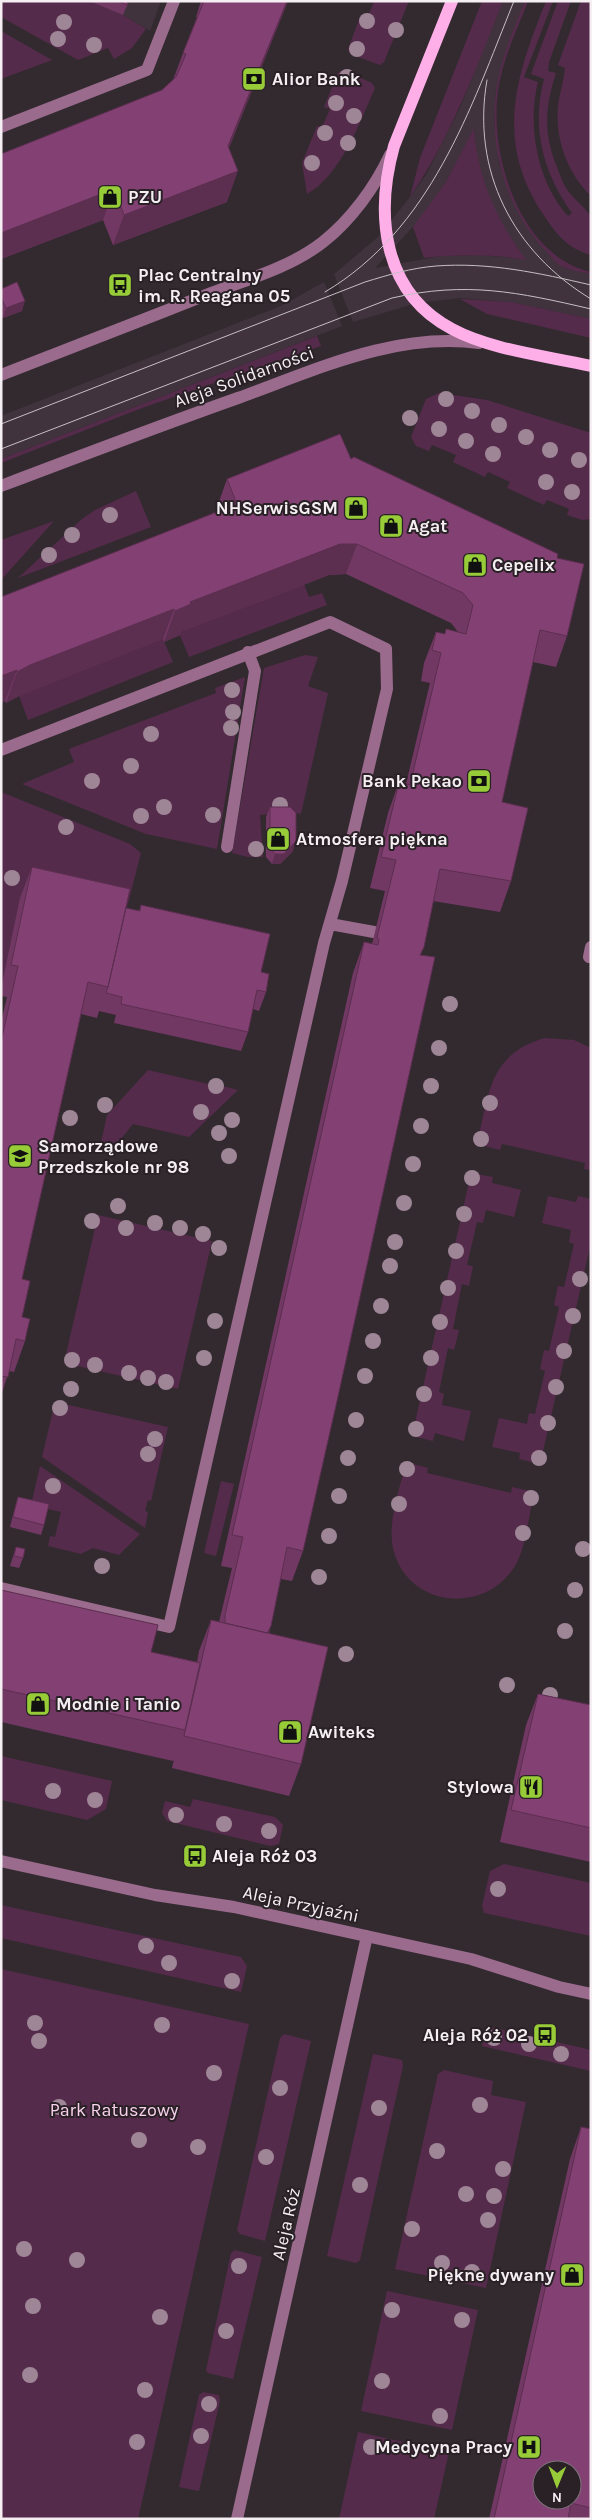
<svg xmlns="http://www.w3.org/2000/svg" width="592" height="2520" font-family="Karla,sans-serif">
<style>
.built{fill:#41333d;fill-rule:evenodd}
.green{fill:#552b4b}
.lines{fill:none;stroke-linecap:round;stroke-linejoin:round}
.minor{stroke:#9a6b8d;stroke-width:12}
.major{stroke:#feafe8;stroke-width:12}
.tram{stroke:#c6bfc4;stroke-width:1}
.tree{fill:#9f8697}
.wall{fill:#713863}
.shaded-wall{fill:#5c2e50}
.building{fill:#834173;stroke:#5c2e50;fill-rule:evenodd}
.labels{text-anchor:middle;stroke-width:4;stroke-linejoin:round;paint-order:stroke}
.poi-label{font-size:18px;font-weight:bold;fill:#f5eff3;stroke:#292126;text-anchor:start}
.street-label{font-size:18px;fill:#f5eff3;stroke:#292126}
.park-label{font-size:18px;fill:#f8d1ec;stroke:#292126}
</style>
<rect width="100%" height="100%" fill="#332a30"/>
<path class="built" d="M89,1h72l-11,30 -27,-16z
M503,1h22l-20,53 -9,36 -2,32 5,41 13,37 20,34 32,34 27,6v45l-80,-17 -51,-4 -43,5 -64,19 -19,-48 44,-37 32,-40 16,-22 34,-67zM474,129l4,35 12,36 17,34 18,25 -47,-4 -36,1 -67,12 48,-52 23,-34z
M324,282l18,44 -341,133v-43l280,-110z"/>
<path class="green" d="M1,1h88l34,14 23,14 -14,19 -18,11 -6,-11 -30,12 -77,-43z
M374,1h35l-25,61 -4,3 -30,-11 -2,-5 12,-32 7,2z
M482,1h21c-27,68 -52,136 -93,196l10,-39z
M525,1h3c-11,29 -26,59 -30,90 -9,65 22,165 93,181v2c-9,-2 -18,-3 -26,-6 -9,-3 -16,-14 -22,-20 -38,-42 -54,-101 -47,-156 4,-32 17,-61 29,-91z
M546,1h7l-29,76 14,5c-11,43 -1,100 30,134l4,-3c-29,-40 -41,-86 -28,-134l-13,-5 27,-73h13l-22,61 -1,9 8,2c-11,34 -13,60 1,94 3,8 6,17 11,24 7,9 17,16 23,26v38c-23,-6 -36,-22 -48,-41 -49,-74 -27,-138 3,-213z
M581,1h10v195c-25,-24 -38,-62 -32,-97 2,-10 5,-20 6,-31l-7,-3z
M1,31l51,29 -51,19z
M343,70l29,13 3,5c-15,34 -34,87 -68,106l-5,-31 15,-37 5,1 8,-18 -6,-2 14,-34z
M474,128c4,51 22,91 52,132 -34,-6 -68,-6 -102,-2l-11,-31 33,-45z
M460,299l51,3 80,17v19l-104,-24z
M317,336l4,10 -179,62 -141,55v-4z
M439,393l48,7 104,33v86l-9,1 -15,-5 2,-6 -22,-9 -3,5 -37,-17 3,-6 -22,-10 -3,5 -32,-15 3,-7 -24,-10 -3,6 -13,-5 -5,-9 15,-38z
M136,491l15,36 -133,51 64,-59 13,-9z
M54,521l-53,59v-40z
M304,584l5,13 13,-4 5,12 -138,52 -10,-24z
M163,639l10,23 -145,58 -9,-24z
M305,655l13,2 -10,29 20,7 -27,121 -10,-2 -31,3 3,42h-15l-16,-4 32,-185z
M245,677l-28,172 -71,-15 -124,-50 52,-22 -5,-13 147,-56 -1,-5z
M1,792l129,52 11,9 -14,54 -126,82z
M545,1038l29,2 17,8v122l-7,-1 1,-6 -83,-19 -2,6 -23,-6c12,-49 11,-90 68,-106z
M148,1070l65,15 -2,6 9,2 2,-7 16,4 -49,47 -56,-13 -21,26 -12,-3 7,-32z
M471,1173l22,4 -1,6 29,7 -7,27 -28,-7 -3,13 -6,-1 -10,43 6,1 -4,20 -7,-2 -9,45 6,1 -5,20 -6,-2 -9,44 5,2 -2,11 29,6 -7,30 -29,-8 -2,8 -21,-5z
M548,1196l28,6 2,-6 13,3v44l-51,221 -21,-5 1,-6 -28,-6 7,-29 28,6 2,-11 6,1 10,-43 -5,-2 4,-19 5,1 10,-44 -5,-2 4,-19 6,1 10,-43 -5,-2 2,-12 -29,-7z
M98,1215l114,26 -34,148 -114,-26z
M55,1402l113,25 -17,74 -3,-1 -3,11 3,1 -3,16 -103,-71z
M406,1462l22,6 -1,5 84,20 1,-6 22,5c-5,22 -8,59 -21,77 -31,46 -104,37 -119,-17 -8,-28 6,-63 12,-90z
M40,1466l100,68 -21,21 -26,-7 -12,6 -33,-8 2,-10 5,1 6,-25 -30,-7z
M221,1481l13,3 -18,72 -12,-3z
M1,1756l111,25 -6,28 -19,11 -86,-20z
M193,1799l82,18 8,8 -4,19 -8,2 -104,-25 -5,-8 3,-12 25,6z
M504,1864l87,19v53l-107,-23 -2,-7 8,-35z
M1,1905l240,52 6,9 -6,26 -240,-54z
M1,1969l248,55 -111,495h-137z
M486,2026l105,24v21l-109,-25z
M284,2034l27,7 -46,200 -25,-7 -3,-4 43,-192z
M373,2054l29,6 1,6 -43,194 -4,3 -29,-7z
M444,2070l49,11 -2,14 35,7 -40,186 -91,-19 43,-195z
M235,2250l27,7 -29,122 -25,-6 -2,-3 25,-117z
M387,2291l91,19 -26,120 -91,-19z
M203,2392l16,3 1,6 -21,90 -20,-4 20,-92z
M358,2432l91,20 -15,67h-95z"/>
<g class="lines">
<path class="minor" d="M1,127l146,-57 27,-69
M1,375c69,-27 137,-53 205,-80 39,-15 84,-27 117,-53 28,-22 52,-55 67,-87
M1,486c79,-30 158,-60 237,-88 78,-28 156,-66 241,-55
M1,750l329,-128 56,27 1,40 -45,192 -18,62 -155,684 -168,-39
M227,847l28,-176 -7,-19
M330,924l44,8
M589,957l2,-10
M1,1861l154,34 79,12 237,52 88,28 32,7
M237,2519l130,-583"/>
<path class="major" d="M452,1l-58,145c-19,68 -12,146 58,183 39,21 95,27 139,37"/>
<path class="tram" d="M487,80c-16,91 26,172 104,219
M325,292c106,-63 145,-182 189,-291
M1,424l364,-142c23,-7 46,-14 71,-16 53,-4 103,7 155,19
M1,449l391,-151c74,-17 126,-6 199,11"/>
</g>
<g class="tree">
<circle cx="367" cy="21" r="8"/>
<circle cx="64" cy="22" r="8"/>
<circle cx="396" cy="30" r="8"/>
<circle cx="58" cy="39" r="8"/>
<circle cx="94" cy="45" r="8"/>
<circle cx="357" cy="49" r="8"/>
<circle cx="347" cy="77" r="8"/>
<circle cx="336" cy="103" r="8"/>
<circle cx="354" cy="116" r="8"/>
<circle cx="325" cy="133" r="8"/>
<circle cx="348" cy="143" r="8"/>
<circle cx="312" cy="163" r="8"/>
<circle cx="446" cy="399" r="8"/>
<circle cx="472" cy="411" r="8"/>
<circle cx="410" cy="418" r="8"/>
<circle cx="499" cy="425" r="8"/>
<circle cx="439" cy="429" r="8"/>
<circle cx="526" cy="437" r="8"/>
<circle cx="466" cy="441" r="8"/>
<circle cx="550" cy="450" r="8"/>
<circle cx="493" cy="454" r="8"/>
<circle cx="579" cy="460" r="8"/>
<circle cx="546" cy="482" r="8"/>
<circle cx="572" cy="492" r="8"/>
<circle cx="110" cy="515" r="8"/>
<circle cx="72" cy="535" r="8"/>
<circle cx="49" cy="555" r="8"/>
<circle cx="232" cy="690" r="8"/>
<circle cx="233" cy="712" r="8"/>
<circle cx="231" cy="728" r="8"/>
<circle cx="151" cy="734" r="8"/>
<circle cx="131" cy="766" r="8"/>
<circle cx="92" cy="781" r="8"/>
<circle cx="280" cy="805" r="8"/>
<circle cx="164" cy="807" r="8"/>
<circle cx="213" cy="815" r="8"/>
<circle cx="141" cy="816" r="8"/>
<circle cx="66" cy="827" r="8"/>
<circle cx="256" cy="849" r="8"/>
<circle cx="12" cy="878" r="8"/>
<circle cx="450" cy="1004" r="8"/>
<circle cx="439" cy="1048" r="8"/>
<circle cx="216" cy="1086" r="8"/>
<circle cx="431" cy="1086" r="8"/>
<circle cx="490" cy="1103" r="8"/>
<circle cx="105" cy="1105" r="8"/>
<circle cx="201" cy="1112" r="8"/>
<circle cx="70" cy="1118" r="8"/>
<circle cx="232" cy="1120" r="8"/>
<circle cx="421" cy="1126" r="8"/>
<circle cx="219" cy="1133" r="8"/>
<circle cx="481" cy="1139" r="8"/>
<circle cx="229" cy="1156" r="8"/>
<circle cx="413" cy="1164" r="8"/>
<circle cx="472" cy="1178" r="8"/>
<circle cx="404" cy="1203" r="8"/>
<circle cx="118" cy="1206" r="8"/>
<circle cx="464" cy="1214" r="8"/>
<circle cx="92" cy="1221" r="8"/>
<circle cx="155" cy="1223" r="8"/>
<circle cx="126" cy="1228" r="8"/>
<circle cx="180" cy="1228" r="8"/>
<circle cx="203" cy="1234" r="8"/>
<circle cx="395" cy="1242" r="8"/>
<circle cx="219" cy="1248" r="8"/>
<circle cx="456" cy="1251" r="8"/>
<circle cx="390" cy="1266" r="8"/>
<circle cx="580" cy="1279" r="8"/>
<circle cx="448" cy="1288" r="8"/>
<circle cx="381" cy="1306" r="8"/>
<circle cx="573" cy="1316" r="8"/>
<circle cx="215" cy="1321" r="8"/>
<circle cx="440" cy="1322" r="8"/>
<circle cx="373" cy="1341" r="8"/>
<circle cx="564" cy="1351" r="8"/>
<circle cx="204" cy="1358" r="8"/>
<circle cx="431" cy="1358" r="8"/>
<circle cx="72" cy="1360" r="8"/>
<circle cx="95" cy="1365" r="8"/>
<circle cx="129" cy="1373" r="8"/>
<circle cx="365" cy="1376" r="8"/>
<circle cx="148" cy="1378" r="8"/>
<circle cx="166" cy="1382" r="8"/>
<circle cx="556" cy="1387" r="8"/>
<circle cx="71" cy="1389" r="8"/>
<circle cx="424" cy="1394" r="8"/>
<circle cx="60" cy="1408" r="8"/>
<circle cx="356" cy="1420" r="8"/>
<circle cx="548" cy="1423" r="8"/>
<circle cx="416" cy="1429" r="8"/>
<circle cx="155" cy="1439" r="8"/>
<circle cx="148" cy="1454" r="8"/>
<circle cx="348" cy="1458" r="8"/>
<circle cx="539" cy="1458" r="8"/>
<circle cx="407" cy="1469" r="8"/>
<circle cx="53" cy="1486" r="8"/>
<circle cx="339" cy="1496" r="8"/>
<circle cx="531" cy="1498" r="8"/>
<circle cx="399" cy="1504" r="8"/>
<circle cx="523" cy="1533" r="8"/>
<circle cx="329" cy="1536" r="8"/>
<circle cx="583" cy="1549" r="8"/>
<circle cx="102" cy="1566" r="8"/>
<circle cx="319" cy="1577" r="8"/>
<circle cx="575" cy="1590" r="8"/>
<circle cx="565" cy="1631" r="8"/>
<circle cx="346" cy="1654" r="8"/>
<circle cx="507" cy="1685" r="8"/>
<circle cx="550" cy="1695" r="8"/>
<circle cx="53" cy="1791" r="8"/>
<circle cx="95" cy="1800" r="8"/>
<circle cx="176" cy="1815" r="8"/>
<circle cx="224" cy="1824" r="8"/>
<circle cx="269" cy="1831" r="8"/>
<circle cx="498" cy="1889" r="8"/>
<circle cx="146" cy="1946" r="8"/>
<circle cx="169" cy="1963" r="8"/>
<circle cx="232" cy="1981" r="8"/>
<circle cx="35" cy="2023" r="8"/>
<circle cx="162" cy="2025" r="8"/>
<circle cx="494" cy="2038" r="8"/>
<circle cx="39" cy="2041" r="8"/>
<circle cx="529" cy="2044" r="8"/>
<circle cx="561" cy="2054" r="8"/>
<circle cx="214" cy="2073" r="8"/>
<circle cx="280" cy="2088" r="8"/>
<circle cx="480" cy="2105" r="8"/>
<circle cx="59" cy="2107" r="8"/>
<circle cx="379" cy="2108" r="8"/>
<circle cx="139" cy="2140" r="8"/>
<circle cx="198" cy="2147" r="8"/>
<circle cx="437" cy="2151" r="8"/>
<circle cx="266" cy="2157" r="8"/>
<circle cx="503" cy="2169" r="8"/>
<circle cx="360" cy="2185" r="8"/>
<circle cx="466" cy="2194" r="8"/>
<circle cx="494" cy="2196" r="8"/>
<circle cx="488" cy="2220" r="8"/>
<circle cx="412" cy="2229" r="8"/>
<circle cx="24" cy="2249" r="8"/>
<circle cx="77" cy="2260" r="8"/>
<circle cx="442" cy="2263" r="8"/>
<circle cx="239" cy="2266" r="8"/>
<circle cx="472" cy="2272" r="8"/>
<circle cx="33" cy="2306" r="8"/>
<circle cx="392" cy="2310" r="8"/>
<circle cx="160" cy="2317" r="8"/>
<circle cx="462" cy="2320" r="8"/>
<circle cx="226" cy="2331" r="8"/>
<circle cx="30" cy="2375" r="8"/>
<circle cx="382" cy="2381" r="8"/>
<circle cx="145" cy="2390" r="8"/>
<circle cx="209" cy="2404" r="8"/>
<circle cx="440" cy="2416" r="8"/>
<circle cx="201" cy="2436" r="8"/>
<circle cx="137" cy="2442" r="8"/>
<circle cx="371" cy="2447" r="8"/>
</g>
<path class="wall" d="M89,1h40l-6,14z
M201,1h87l-59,147 -2,54 -114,43 -10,-25 -102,39v-105l161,-64 11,-10 10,-27 14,-36h-1z
M1,289l21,22 -19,7 -2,-3z
M351,459l206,99 10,78 -11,31 -23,-5 -31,140 9,79 -11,31 -67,-11 -12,54 -118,596 -11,30 -11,-2 -12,54 32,131 -12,32 -117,-28 2,-9 -1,2 -172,-39v-132l150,62 46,10 2,-11 12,-31 8,2 13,-54 -11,-2 132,-593 11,-31 8,2 13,-53 -15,-3 18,-75 11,-31 7,2 24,-101 -9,-2 3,-18 12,-31 9,2 1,-5 13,4 -8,-10 -105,-49 -17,1 -148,57 -1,3 -16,7 -1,-3 -144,57 -13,7 -1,-2 -4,2v-106l216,-85 -1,-2 11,-31z
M270,807l23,44 -13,13h-8l-6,-7v-40z
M32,867l94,41 13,3 2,-6 120,67 5,20 -7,19 -6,-2 -5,23 -7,19 -127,-28 2,-8 -17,-4 -2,7 -16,-4 -59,265v38l3,24 -11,31 -5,-1 -8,25v-374l6,-25 -6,-1v-7l19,-91z
M18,1497l26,28 -3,10 -31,-8 5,-20z
M16,1547l7,11 -4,10 -9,-2z
M538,1694l53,11v157l-91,-20 26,-117z
M581,2127l10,2v385l-2,5h-100l81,-360z"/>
<path class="shaded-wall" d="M287,1h1l-71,176 11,-31z
M238,171l-11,31 -114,43 11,-30z
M114,189l-11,31 -102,39v-26z
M25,301l-3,10 -19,7 3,-10z
M340,544h17l-11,30 -17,1 -148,57 -1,3 -16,7 11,-31 15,-9z
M174,609l-11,30 -144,57 -13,7 11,-31 13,-7z
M17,670l-12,31 -4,2v-27z
M296,841l-3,10 -13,13h-8l3,-10z"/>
<path class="building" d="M118,1h10l-1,4z
M204,1h83l-59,145 10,25 -114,44 -10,-26 -113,44v-79l161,-64 14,-13 10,-23 -3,-1z
M17,282l8,19 -19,7 -5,-11v-8z
M340,434l11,25 3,-2 139,66 65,31 -1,4 27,6 -17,72 -27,-6 -38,172 26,6 -17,73 -71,-12 -16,78 -4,8 15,2 -98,444 -34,150 -16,-4 -16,79 -4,7 -42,-10v-8l18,-78 -11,-2 132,-593 14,3 1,-5 -2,-3 19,-77 -15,-3 18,-75 11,3 31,-132 -9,-3 4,-18 9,2 1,-5 20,5 7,-29 -10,-12 -106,-49h-17l-150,58 1,2 -16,7 -1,-2 -144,56 -13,7v-2l-16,6v-79l236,-93 -10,-25z
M270,807h20l6,6v28l-12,13h-9l-5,-6z
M32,867l98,22 -22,98 -20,-5 -66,297 8,2 -8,36 8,2 -3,12 -2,10 -9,-2 -8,38 -7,-1v-334l17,-76 -7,-1z
M141,905l129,29 -9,38 8,2 -3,18 -9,-2 -9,42 -127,-28 1,-7 -16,-4 2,-6 18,-79 14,3z
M18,1497l31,7 -5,21 -31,-8z
M16,1547l9,2 -2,9 -9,-2z
M1,1590l157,35 -7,27 49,11 -15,67 -184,-41z
M211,1620l117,27 -27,117 -117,-28z
M538,1694l53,11v123l-80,-18z
M581,2127l10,2v379l-20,-5 -3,16h-74zM542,2470h30v30h-30z"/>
<defs>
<symbol id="bank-square" viewBox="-11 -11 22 22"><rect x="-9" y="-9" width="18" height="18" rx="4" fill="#97cb38" stroke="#292126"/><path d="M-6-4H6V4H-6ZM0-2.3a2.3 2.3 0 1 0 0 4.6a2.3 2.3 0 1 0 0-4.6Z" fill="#111"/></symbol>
<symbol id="shop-square" viewBox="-11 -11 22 22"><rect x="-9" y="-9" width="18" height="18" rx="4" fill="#97cb38" stroke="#292126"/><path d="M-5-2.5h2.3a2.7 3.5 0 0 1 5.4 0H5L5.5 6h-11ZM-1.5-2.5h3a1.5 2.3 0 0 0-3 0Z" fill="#111"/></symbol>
<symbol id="bus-square" viewBox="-11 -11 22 22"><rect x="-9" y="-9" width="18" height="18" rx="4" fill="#97cb38" stroke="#292126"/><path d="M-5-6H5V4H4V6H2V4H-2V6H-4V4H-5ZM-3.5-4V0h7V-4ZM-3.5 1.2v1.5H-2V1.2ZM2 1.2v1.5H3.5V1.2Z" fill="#111"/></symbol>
<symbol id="school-square" viewBox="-11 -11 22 22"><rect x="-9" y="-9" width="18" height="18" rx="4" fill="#97cb38" stroke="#292126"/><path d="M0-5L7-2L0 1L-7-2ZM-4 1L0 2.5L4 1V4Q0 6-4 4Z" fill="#111"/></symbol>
<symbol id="restaurant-square" viewBox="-11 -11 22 22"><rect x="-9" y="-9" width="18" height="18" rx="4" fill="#97cb38" stroke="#292126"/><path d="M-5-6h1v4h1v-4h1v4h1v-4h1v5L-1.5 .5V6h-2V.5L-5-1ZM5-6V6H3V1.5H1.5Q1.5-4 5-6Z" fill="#111"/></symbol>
<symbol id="hospital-square" viewBox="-11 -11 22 22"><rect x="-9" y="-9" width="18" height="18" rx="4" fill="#97cb38" stroke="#292126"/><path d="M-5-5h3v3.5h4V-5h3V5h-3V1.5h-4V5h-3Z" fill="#111"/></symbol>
</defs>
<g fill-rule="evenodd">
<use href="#bank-square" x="240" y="65" width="28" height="28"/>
<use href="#shop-square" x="96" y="183" width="28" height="28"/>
<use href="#bus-square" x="106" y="271" width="28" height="28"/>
<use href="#shop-square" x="342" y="494" width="28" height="28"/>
<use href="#shop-square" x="377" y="512" width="28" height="28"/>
<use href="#shop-square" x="461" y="551" width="28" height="28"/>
<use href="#bank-square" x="465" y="767" width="28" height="28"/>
<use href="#shop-square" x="264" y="825" width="28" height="28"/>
<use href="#school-square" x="6" y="1142" width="28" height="28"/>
<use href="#shop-square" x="24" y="1690" width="28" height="28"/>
<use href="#shop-square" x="276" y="1718" width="28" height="28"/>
<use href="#restaurant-square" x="517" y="1773" width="28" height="28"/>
<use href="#bus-square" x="181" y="1842" width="28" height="28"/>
<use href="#bus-square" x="531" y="2021" width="28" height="28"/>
<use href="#shop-square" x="558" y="2261" width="28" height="28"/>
<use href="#hospital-square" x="515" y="2433" width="28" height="28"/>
</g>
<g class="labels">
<g class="poi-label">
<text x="272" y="85">Alior Bank</text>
<text x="128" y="203">PZU</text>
<text x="138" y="281">Plac Centralny<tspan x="138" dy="21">im. R. Reagana 05</tspan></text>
<text x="338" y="514" text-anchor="end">NHSerwisGSM</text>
<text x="408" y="532">Agat</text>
<text x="492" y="571">Cepelix</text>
<text x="462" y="787" text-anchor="end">Bank Pekao</text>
<text x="296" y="845">Atmosfera piękna</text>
<text x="38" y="1152">Samorządowe<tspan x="38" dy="21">Przedszkole nr 98</tspan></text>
<text x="56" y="1710">Modnie i Tanio</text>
<text x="308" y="1738">Awiteks</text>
<text x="514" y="1793" text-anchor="end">Stylowa</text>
<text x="212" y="1862">Aleja Róż 03</text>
<text x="528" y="2041" text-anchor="end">Aleja Róż 02</text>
<text x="554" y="2281" text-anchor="end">Piękne dywany</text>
<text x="512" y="2453" text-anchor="end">Medycyna Pracy</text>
</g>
<g class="street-label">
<text transform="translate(244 377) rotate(-20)" y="6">Aleja Solidarności</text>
<text transform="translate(301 1904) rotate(12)" y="6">Aleja Przyjaźni</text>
<text transform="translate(286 2224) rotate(-77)" y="6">Aleja Róż</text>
</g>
<g class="park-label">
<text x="114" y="2116">Park Ratuszowy</text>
</g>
</g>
<rect width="592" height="2520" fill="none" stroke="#f5eff3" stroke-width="5"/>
<g transform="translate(557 2485) rotate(181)"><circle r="24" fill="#292126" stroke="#7b7378"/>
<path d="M0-4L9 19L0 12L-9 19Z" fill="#97cb38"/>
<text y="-8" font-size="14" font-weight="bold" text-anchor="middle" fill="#f5eff3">N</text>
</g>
</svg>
